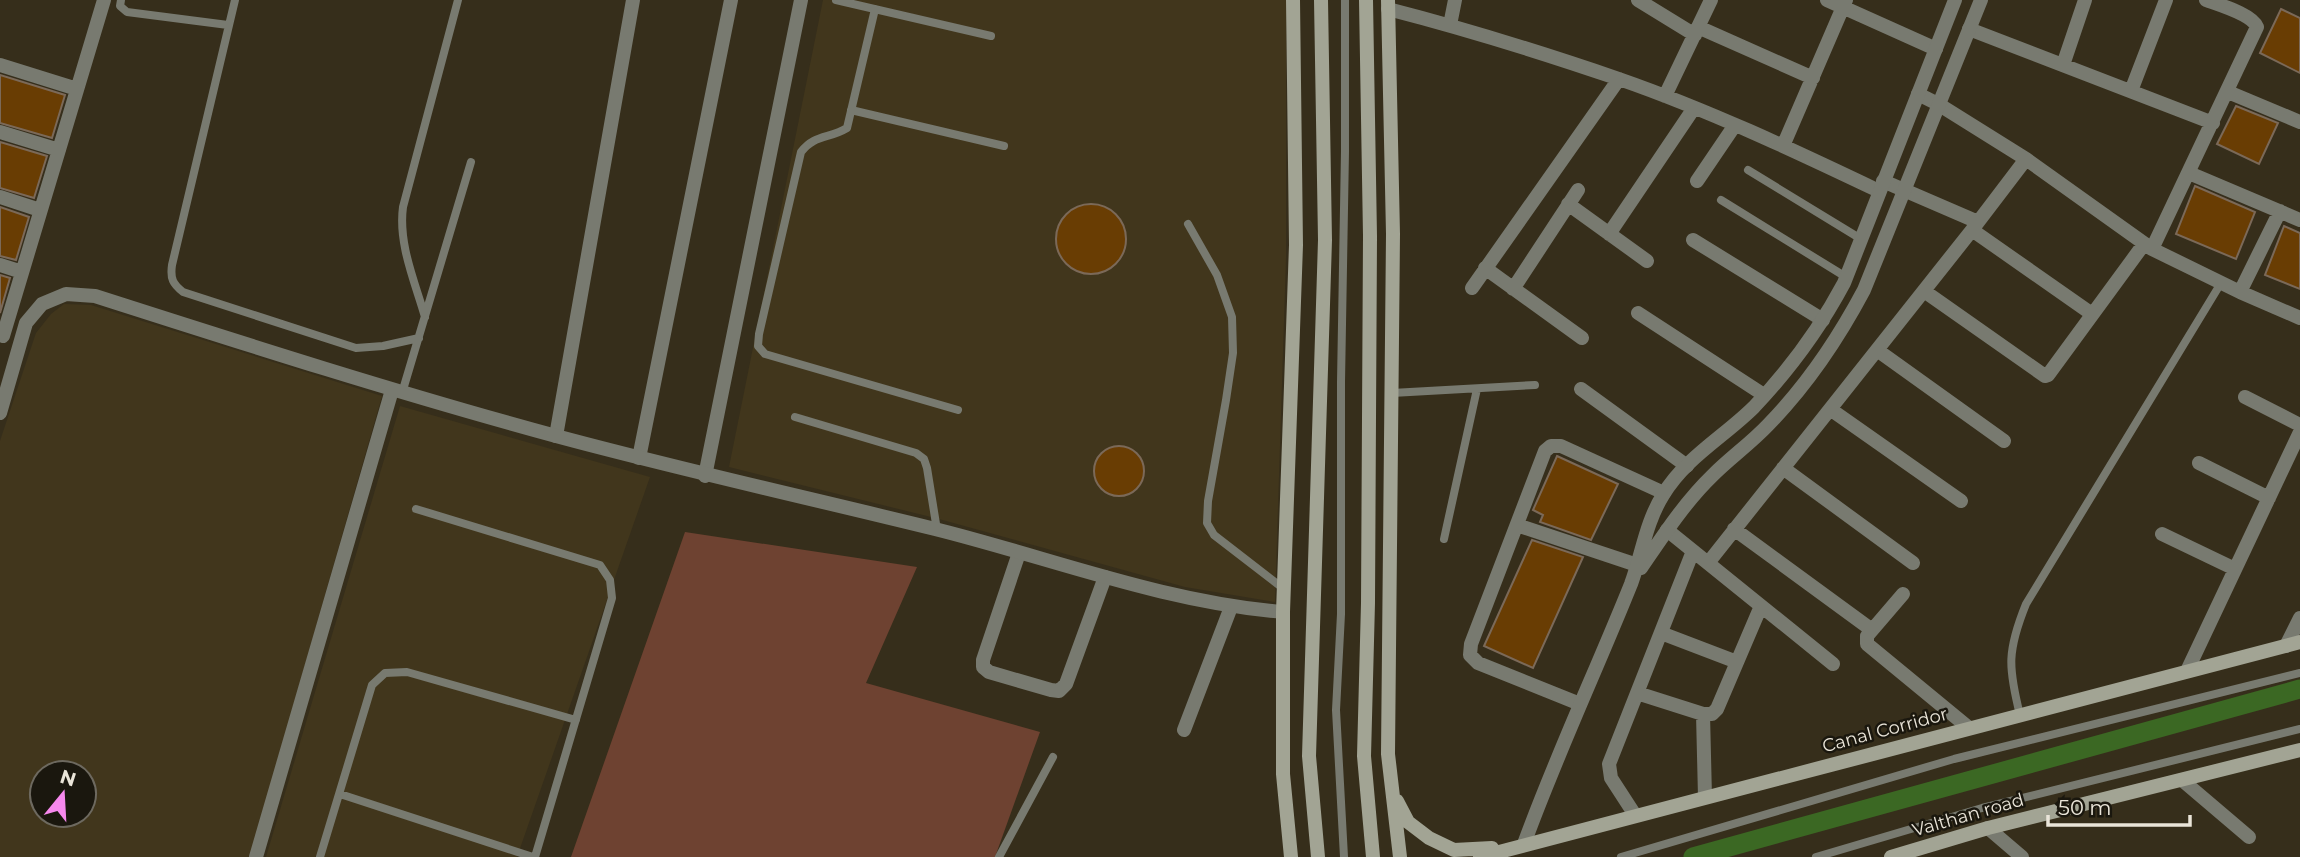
<svg xmlns="http://www.w3.org/2000/svg" width="2300" height="857" font-family="Montserrat,sans-serif">
<style>
.built{fill:#41361c;fill-rule:evenodd}
.green{fill:#6e4231}
.lines{fill:none;stroke-linecap:round;stroke-linejoin:round}
.canal{stroke:#3b6823;stroke-width:19}
.building{fill:#693d03;stroke:#7b6958;stroke-width:2}
.service{stroke:#787a70;stroke-width:8}
.minor{stroke:#787a70;stroke-width:14}
.tertiary{stroke:#787a70;stroke-width:14}
.secondary{stroke:#a2a494;stroke-width:14}
.labels{text-anchor:middle;stroke-width:5;stroke-linejoin:round;paint-order:stroke}
.street-label{font-size:18px;fill:#eae5d9;stroke:#1a170e}
</style>
<rect width="100%" height="100%" fill="#362e1b"/>
<path class="built" d="M823,0h463v258l-11,344 -90,-15 -246,-68 -210,-52z
M64,304l27,1 291,91 -132,461h-250v-416l36,-108 15,-19zM42,773h42v42h-42z
M400,406l250,71 -133,380h-251z"/>
<path class="green" d="M685,532l232,35 -51,116 174,49 -45,125h-424z"/>
<g class="lines">
<path class="canal" d="M1693,857l607,-168"/>
</g>
<path class="building" d="M2281,9l19,9v55l-40,-20z
M0,75l65,20 -13,43 -52,-15z
M2236,106l42,17 -19,41 -42,-20z
M0,142l47,14 -13,42 -34,-10z
M2195,186l60,26 -19,47 -60,-25z
M1056 239a35 35 0 1 1 70 0a35 35 0 1 1-70 0Z
M0,207l29,10 -13,43 -16,-4z
M2284,226l16,7v56l-35,-14z
M0,275l10,3 -10,35z
M1094 471a25 25 0 1 1 50 0a25 25 0 1 1-50 0Z
M1557,456l61,28 -27,56 -51,-18 3,-7 -10,-5z
M1532,540l51,17 -50,111 -49,-22z"/>
<g class="lines">
<path class="service" d="M121,0l-1,6 7,6 101,13
M235,0l-63,265c-2,14 1,19 11,27l173,56 27,-2 36,-8
M836,0l155,36
M875,9l-28,119c-18,11 -32,6 -46,24l-42,182 -1,12 7,8 193,56
M851,110l153,36
M1748,170l113,69
M1721,200l125,77
M1188,224l29,51 15,42 1,36 -7,47 -18,101 -1,22 7,12 70,54
M425,317c-10,-35 -27,-73 -22,-110l55,-207
M402,393l69,-231
M1392,393l143,-8
M795,417l121,36 8,6 3,9 10,62
M416,509l184,56 10,15 2,18 -77,259
M1444,539l33,-150
M2020,715c-12,-48 -13,-64 6,-111l195,-321
M340,794l193,63
M320,857l52,-172 13,-12 22,-1 169,48
M999,857l54,-100
M1344,857l-8,-147 5,-96v-232l4,-231v-151
M1621,857l333,-98 346,-86
M1816,857l166,-49 318,-79"/>
<path class="minor" d="M1638,0l57,35
M1827,0l109,49
M1388,9c78,20 155,44 231,70 89,31 174,71 260,112
M1450,25l5,-25
M1698,27l115,51
M1969,29l244,94
M0,65l77,24
M2063,65l22,-65
M2131,91l35,-91
M2228,92l72,30
M1918,94l20,10 88,55 126,90 88,43 60,26
M1665,96l46,-96
M0,132l59,18
M1783,146l63,-146
M2189,173l111,47
M1697,181l38,-56
M1883,181l95,41
M0,197l40,13
M1568,204l79,57
M1972,230l120,84
M1609,234l85,-126
M1693,240l130,80
M2152,249l105,-222c-5,-13 -38,-22 -51,-27
M0,265l22,7
M1485,268l97,70
M1472,288l147,-209
M1513,289l65,-99
M1924,291l121,85 3,-1 96,-131
M2240,292l40,-81
M1638,313l126,82
M3,336l101,-336
M1877,350l127,91
M1581,389l106,77
M2245,397l55,28
M1830,409l131,92
M556,436l77,-436
M639,458l92,-458
M2199,463l70,35
M1783,468l130,95
M705,476l96,-476
M1517,525l120,40
M1734,529l138,101
M1667,530l166,134
M2162,534l73,35
M1019,553l-36,107v7l6,5 62,18 8,1 7,-7 39,-107
M1708,563l264,-333 54,-71
M1903,594l-36,42v8l102,84
M1661,633l76,29
M2286,646l14,-28
M2187,671l113,-239
M1637,693l66,21h9l5,-5 44,-103
M1580,704l-102,-41 -8,-8 1,-11 74,-193 6,-5h10l103,47
M1703,714l2,83
M1184,730l47,-123
M2182,780l67,57
M1635,815l-24,-37 -2,-14 84,-213
M256,857l136,-467"/>
<path class="tertiary" d="M0,413l26,-90 16,-19 24,-10 29,2c153,49 306,98 461,140 126,34 253,62 379,93 116,29 228,73 348,83
M1641,568c22,-32 43,-65 72,-93 17,-17 38,-32 55,-50 39,-40 70,-86 96,-135l117,-290
M1988,828l34,29
M1524,844c32,-88 72,-173 107,-260 11,-30 15,-62 32,-89 22,-37 62,-59 91,-88 36,-38 66,-79 90,-124l111,-283"/>
<path class="secondary" d="M1366,0l4,236 -2,367 -4,153 9,101
M1388,0l5,234 -5,520 12,103
M1397,801l11,21 21,16 25,12 38,-2
M1291,857l-8,-83v-162l13,-367 -3,-245
M1318,857l-9,-101 16,-516 -4,-240
M1480,857l820,-215
M1891,857l97,-29 312,-78"/>
</g>
<g class="labels">
<g class="street-label">
<text transform="translate(1885 730) rotate(-15)" y="6">Canal Corridor</text>
<text transform="translate(1968 815) rotate(-16)" y="6">Valthan road</text>
</g>
</g>
<g transform="translate(63 794) rotate(18)"><circle r="33" fill="#1a170e" stroke="#6d695f" stroke-width="2"/>
<path d="M0-5L12 26L0 18L-12 26Z" fill="#f688ed"/>
<text y="-10" font-size="19" font-weight="bold" text-anchor="middle" fill="#eae5d9">N</text>
</g>
<path d="M2048 815v10h142v-10" fill="none" stroke="#eae5d9" stroke-width="3.5"/>
<text x="2058" y="815" font-size="21" fill="#eae5d9" stroke="#1a170e" stroke-width="5" paint-order="stroke">50 m</text>
</svg>
